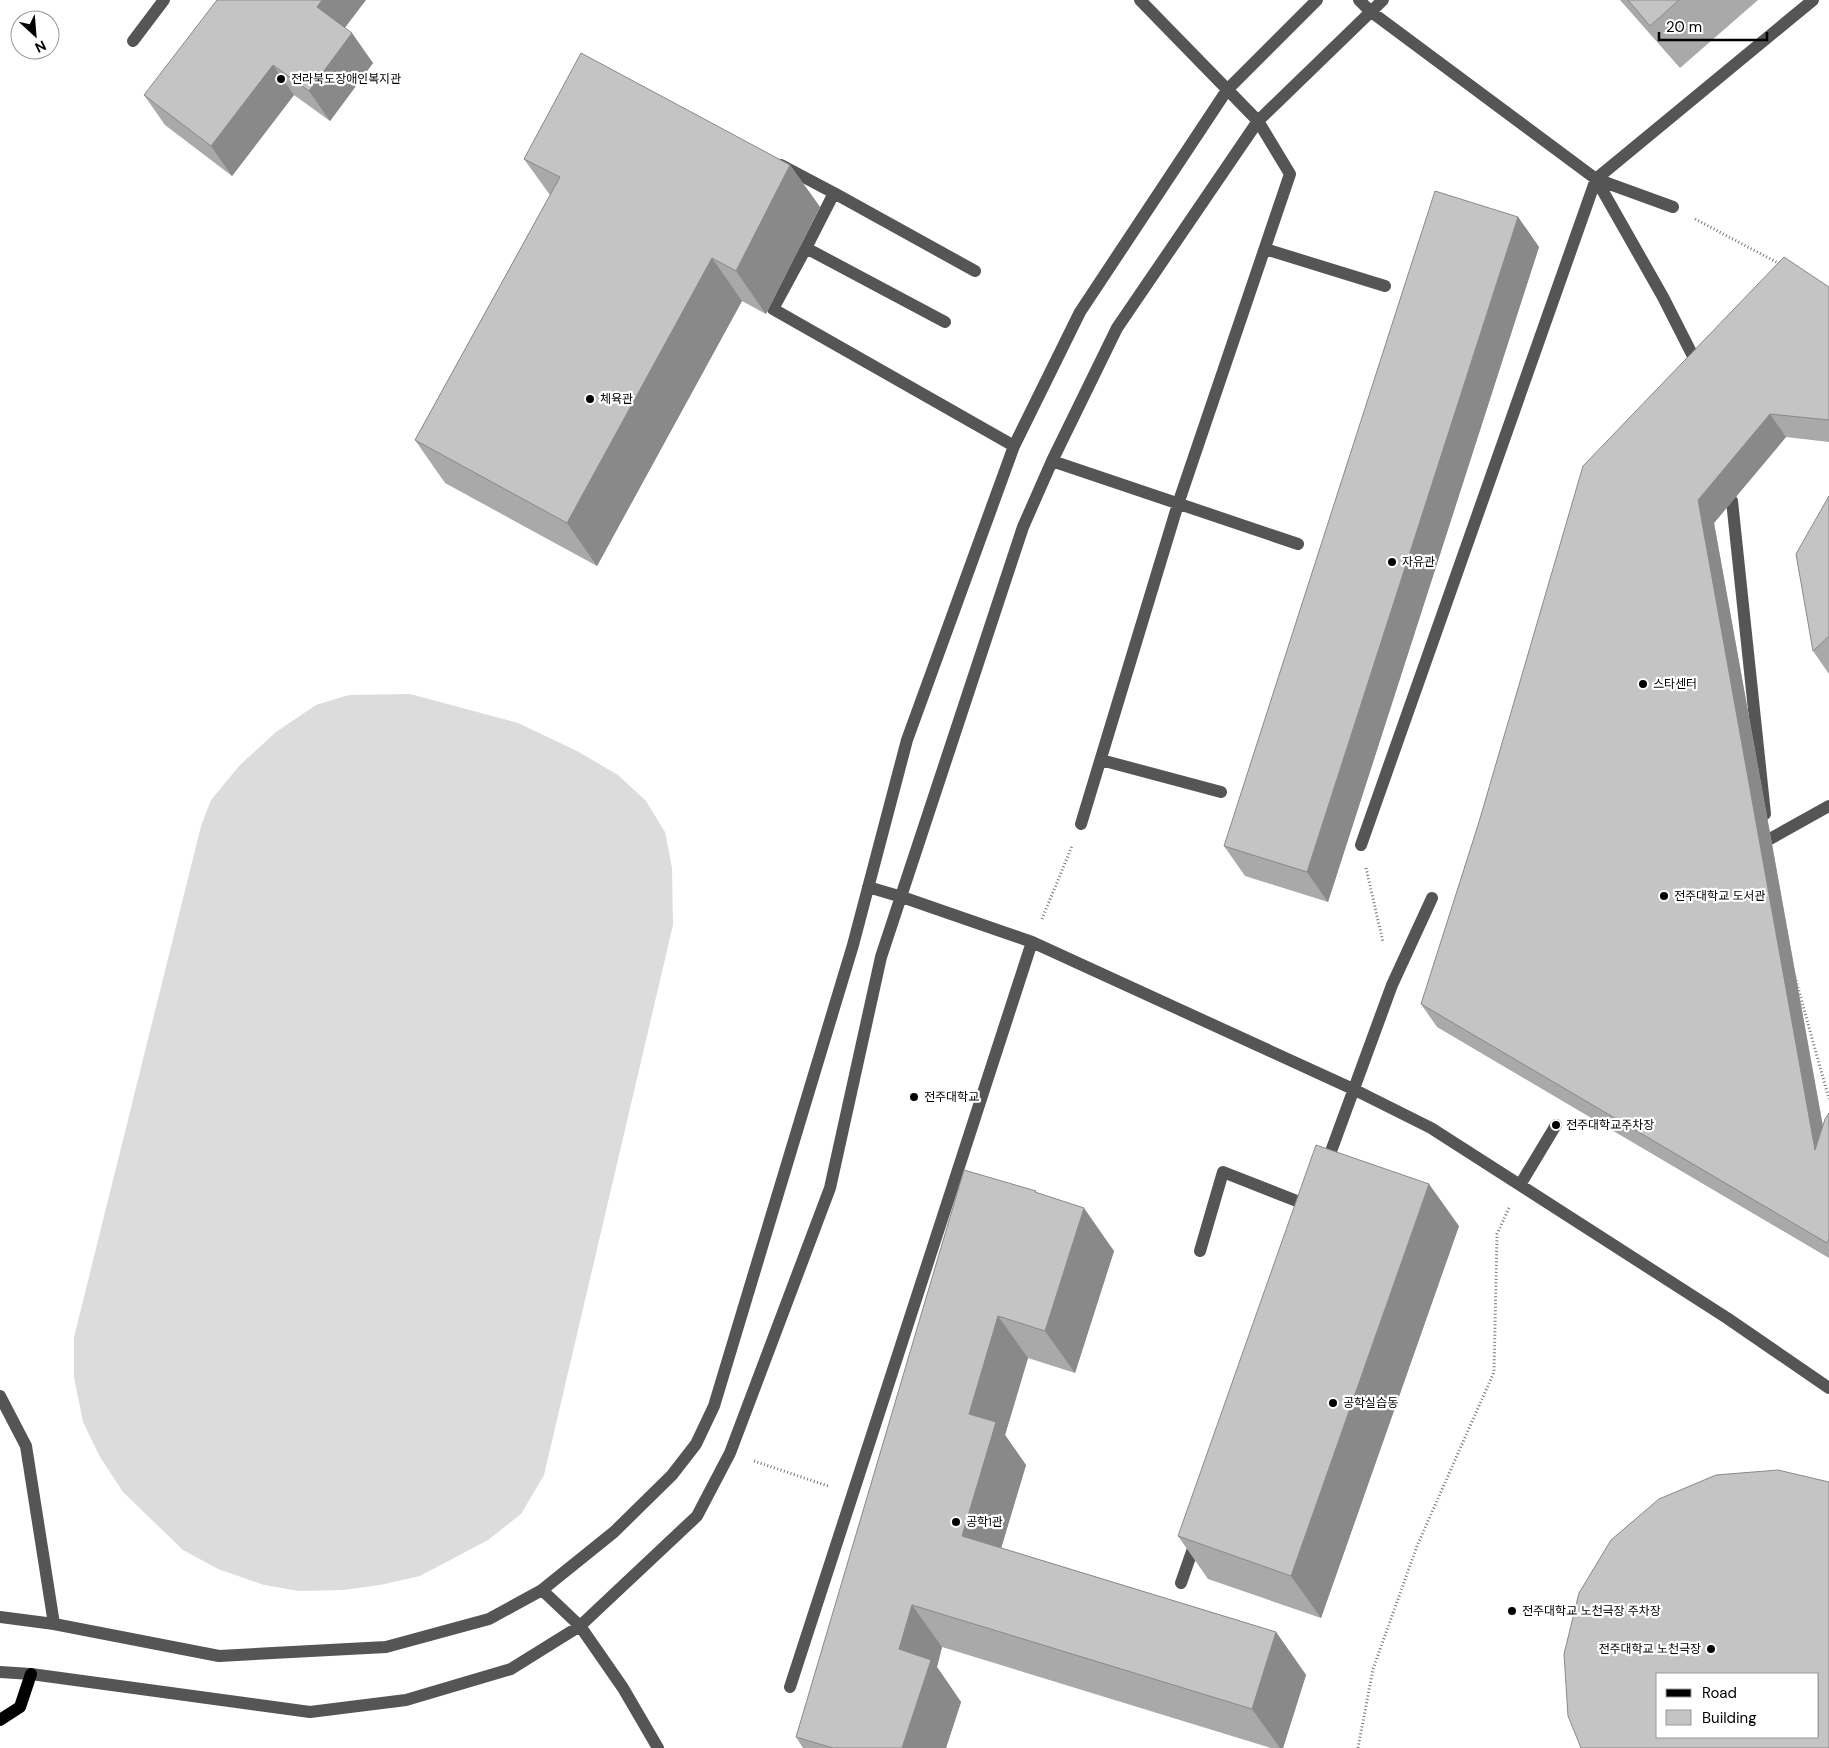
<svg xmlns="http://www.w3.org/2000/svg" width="1829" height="1748" font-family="'DM Sans','Noto Sans KR',sans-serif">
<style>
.grass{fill:#dcdcdc}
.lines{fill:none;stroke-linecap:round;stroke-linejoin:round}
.path{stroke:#777;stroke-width:3;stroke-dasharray:1 2.5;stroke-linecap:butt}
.minor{stroke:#555;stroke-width:12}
.major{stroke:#000;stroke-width:12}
.wall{fill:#a9a9a9}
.shaded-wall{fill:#898989}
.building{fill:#c4c4c4;stroke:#898989;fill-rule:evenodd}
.poi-dot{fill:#000;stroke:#fff;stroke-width:2}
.labels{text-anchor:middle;stroke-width:4.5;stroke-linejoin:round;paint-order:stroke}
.poi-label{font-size:12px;fill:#000;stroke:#fff;text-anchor:start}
</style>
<rect width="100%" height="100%" fill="#fff"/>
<path class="grass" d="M410,694l108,29 59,28 41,24 28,26 19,31 7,36 1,57 -129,550 -23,39 -33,26 -68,36 -40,9 -37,5 -44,1 -35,-6 -46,-16 -35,-19 -60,-58 -23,-35 -17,-35 -9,-45v-40l127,-511 10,-26 29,-35 36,-33 40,-27 33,-10z"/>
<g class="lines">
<path class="path" d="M1695,219l85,45
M1366,868l17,74
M1042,919l30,-73
M1795,977l34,122
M754,1461l74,25
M1358,1748l15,-79 44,-123 77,-174 3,-138 12,-26"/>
<path class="minor" d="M1359,0l11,11 226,168 77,28
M133,41l31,-41
M781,165l53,28
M1596,179l67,118 36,71
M806,248l28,-55 141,78
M1265,249l120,37
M945,322l-139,-74 -33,61 241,137
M1052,461l246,83
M1732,501l33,313
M1101,760l120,32
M1081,824l97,-320 112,-330 -32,-53 -118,-121
M1768,840l61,-34
M1361,845l235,-666 217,-179
M868,887l34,10 130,45 321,147 78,39 296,190 102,70
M1326,1165l66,-180 40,-87
M1520,1185l36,-60
M1200,1251l23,-79 89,35
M0,1396l26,50 28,178
M1181,1583l15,-43
M542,1590l38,36 43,62 35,60
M0,1617l54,7 165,32 167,-9 103,-28 53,-29 72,-58 58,-57 24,-31 18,-38 139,-461 54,-205 107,-294 66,-134 147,-222 90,-90
M0,1672l31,2 279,38 96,-12 105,-31 69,-43 117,-110 33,-63 100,-265 51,-231 142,-430 29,-66 65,-133 141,-207 125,-121
M790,1687l242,-745"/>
<path class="major" d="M0,1720l20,-13 11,-33"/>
</g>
<path class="wall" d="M1620,0h138l-78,68z
M345,28l28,35 -43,58 -36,-26 -62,81 -67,-51 -21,-30z
M524,159l266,6 30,42 -54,107 -24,-13 -145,265 -152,-83 -30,-43 135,-245z
M1518,217l21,30 -211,655 -83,-26 -21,-30z
M1829,287v155l-43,-5 -72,86 109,603 6,-13v145l-392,-231 -16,-23z
M1829,496v178l-16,-23z
M1036,1191l1,2 77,58 -39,122 -47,-15 -23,77 21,30 -25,83 275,84 30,43 -23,73h-12l-329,-101 -5,20 24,35 -15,46h-143l-7,-11z
M1459,1226l-138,392 -113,-39 -30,-43z"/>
<path class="shaded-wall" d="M322,0h44l-28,37 -21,-30z
M352,33l21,30 -43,58 -21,-30z
M273,65l21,30 -62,81 -21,-30z
M790,165l30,42 -54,107 -30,-43z
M1518,217l21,30 -211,655 -21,-30z
M712,258l30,43 -145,265 -30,-43z
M1770,414l16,23 -72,86 115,638 -14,-11 -117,-650z
M1429,1184l30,42 -138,392 -30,-42z
M1084,1208l30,43 -39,122 -30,-42z
M998,1316l30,42 -23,77 21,30 -34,114 -30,-43 7,-122z
M912,1605l30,42 -5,20 24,35 -15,46h-44l-3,-99z
M1276,1632l30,43 -23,73h-3l-28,-39z"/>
<path class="building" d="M217,0h105l-5,7 35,26 -43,58 -36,-26 -62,81 -67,-51z
M1628,0h51l-29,26z
M581,53l209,112 -54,106 -24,-13 -145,265 -152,-83 145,-263 -36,-18z
M1435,191l83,26 -211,655 -83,-26z
M1784,257l45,30v133l-59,-6 -72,86 117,650 10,-31 4,-6v126l-2,4 -406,-239 58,-182 104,-356z
M1829,496v140l-16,15 -17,-97z
M1316,1145l113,39 -138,392 -113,-40z
M964,1170l72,21 -1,1 49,16 -39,123 -47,-15 -29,98 27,8 -34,114 314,96 -24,77 -340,-104 -13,44 32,11 -29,88h-69l-37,-11z
M1778,1470l51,12v266h-248l-13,-32 -4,-62 15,-61 32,-53 48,-41 57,-24zM1658,1674h160v63h-160z"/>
<g class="poi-dot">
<circle cx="281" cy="79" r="5"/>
<circle cx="590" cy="399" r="5"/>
<circle cx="1392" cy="562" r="5"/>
<circle cx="1643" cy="684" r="5"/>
<circle cx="1664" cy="896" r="5"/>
<circle cx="914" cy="1097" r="5"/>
<circle cx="1556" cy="1125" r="5"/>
<circle cx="1333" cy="1403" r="5"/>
<circle cx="956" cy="1522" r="5"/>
<circle cx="1512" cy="1611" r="5"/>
<circle cx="1711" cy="1649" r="5"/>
</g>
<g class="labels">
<g class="poi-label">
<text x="291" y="83">전라북도장애인복지관</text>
<text x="600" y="403">체육관</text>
<text x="1402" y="566">자유관</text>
<text x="1653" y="688">스타센터</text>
<text x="1674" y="900">전주대학교 도서관</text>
<text x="924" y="1101">전주대학교</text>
<text x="1566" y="1129">전주대학교주차장</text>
<text x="1343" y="1407">공학실습동</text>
<text x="966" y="1526">공학1관</text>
<text x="1522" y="1615">전주대학교 노천극장 주차장</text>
<text x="1701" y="1653" text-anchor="end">전주대학교 노천극장</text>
</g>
</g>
<rect x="1656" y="1673" width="162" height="65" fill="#ffffff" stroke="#999999"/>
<rect x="1666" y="1689" width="25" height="8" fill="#000000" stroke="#999999"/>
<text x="1702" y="1698" font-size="15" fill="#000000">Road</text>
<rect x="1666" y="1710" width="25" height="15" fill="#c4c4c4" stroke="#999999"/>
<text x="1702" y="1723" font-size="15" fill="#000000">Building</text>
<g transform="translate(35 35) rotate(154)"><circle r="24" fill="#ffffff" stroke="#999999"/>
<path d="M0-4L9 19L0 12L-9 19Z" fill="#000000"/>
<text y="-8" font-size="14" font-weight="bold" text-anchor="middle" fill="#000000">N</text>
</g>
<path d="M1659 32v8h108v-8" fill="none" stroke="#000000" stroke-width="2.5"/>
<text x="1666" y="32" font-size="15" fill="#000000" stroke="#ffffff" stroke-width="4" paint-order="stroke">20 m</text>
</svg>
